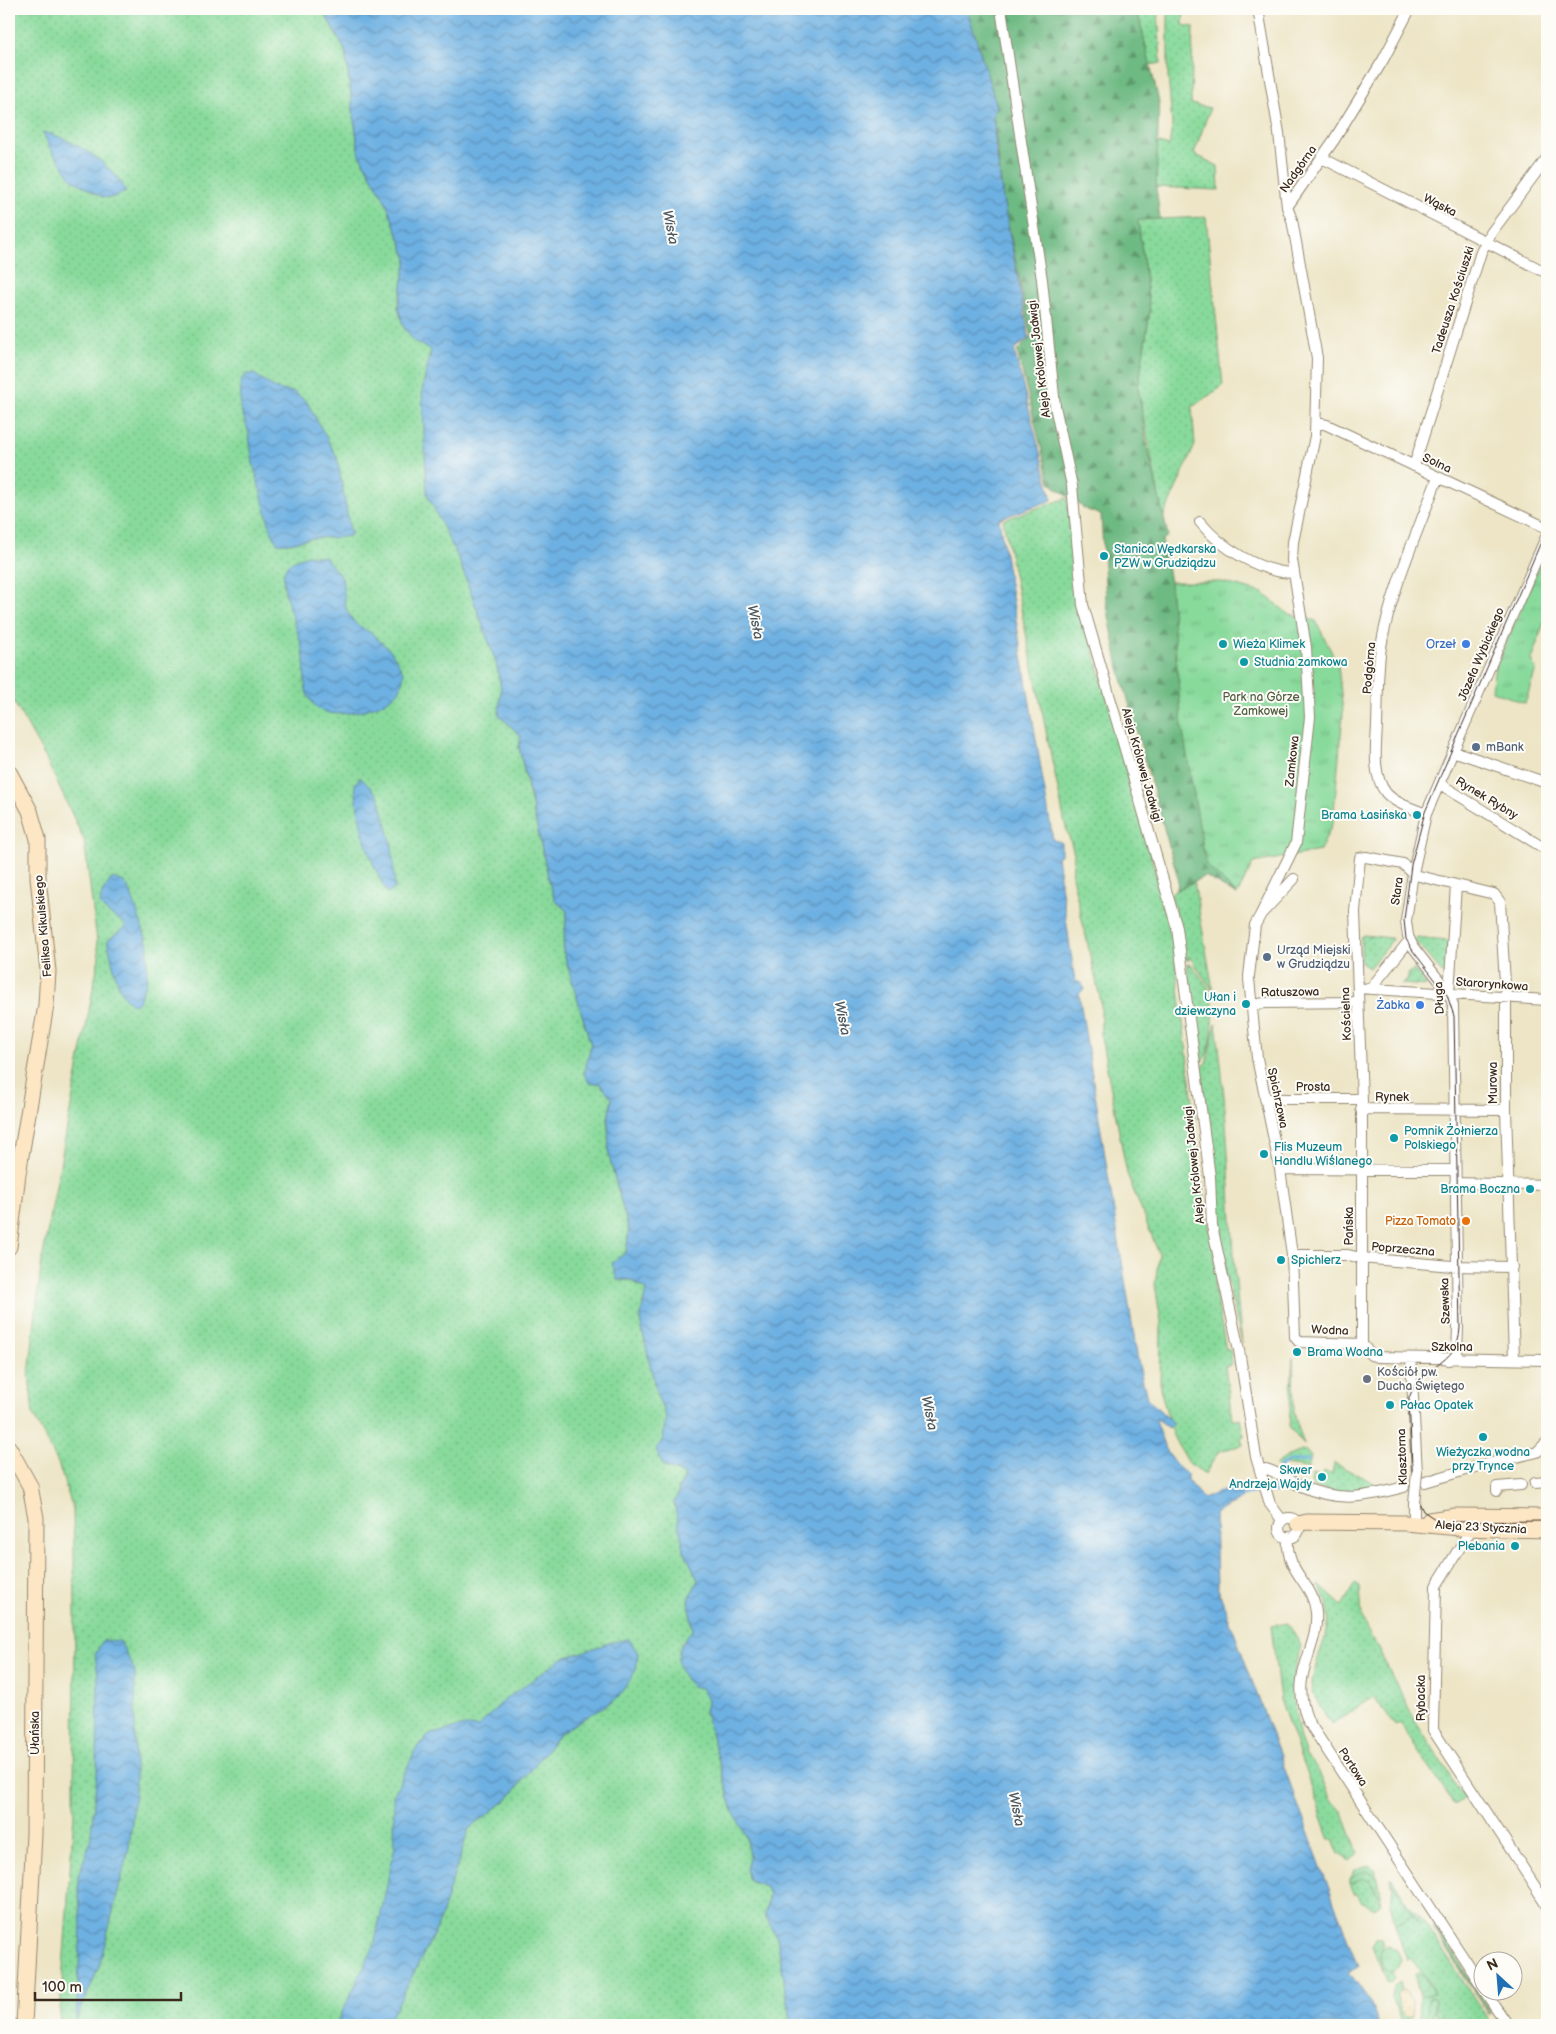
<svg xmlns="http://www.w3.org/2000/svg" width="1556" height="2034" font-family="'Balsamiq Sans',sans-serif">
<style>
.grass{fill:url(#grass-dots);stroke:#62825c}
.forest{fill:url(#forest-firs);stroke:#547250}
.sand{fill:url(#sand-dots);stroke:#94825e}
.park{fill:url(#park-tufts);stroke:#62825c}
.garden{fill:url(#garden-furrows);stroke:#62825c}
.water{fill:url(#water-waves);stroke:#546d80}
.lines{fill:none;stroke-linecap:round;stroke-linejoin:round}
.stream{stroke:#6db0e2;stroke-width:3}
.street-casing{stroke:#948872;stroke-width:12}
.secondary-casing{stroke:#948872;stroke-width:17}
.street{stroke:#fff;stroke-width:10}
.secondary{stroke:#fce6c4;stroke-width:15}
.tram{stroke:#3b2a1e;stroke-width:1}
.street-bridge-casing{stroke:#948872;stroke-width:12;stroke-linecap:butt}
.street-bridge{stroke:#fff;stroke-width:10}
.culture-dot{fill:#0f9aa8;stroke:#fdfcf7;stroke-width:2}
.shop-dot{fill:#3f7fe0;stroke:#fdfcf7;stroke-width:2}
.service-dot{fill:#5c6f8a;stroke:#fdfcf7;stroke-width:2}
.food-dot{fill:#e8710a;stroke:#fdfcf7;stroke-width:2}
.worship-dot{fill:#6b7280;stroke:#fdfcf7;stroke-width:2}
.labels{text-anchor:middle;stroke-width:4;stroke-linejoin:round;paint-order:stroke}
.street-label{font-size:12px;fill:#3b2a1e;stroke:#fdfcf7}
.culture-label{font-size:12px;fill:#0d838f;stroke:#fdfcf7;text-anchor:start}
.shop-label{font-size:12px;fill:#366cbe;stroke:#fdfcf7;text-anchor:end}
.park-label{font-size:12px;fill:#525f44;stroke:#fdfcf7}
.service-label{font-size:12px;fill:#4e5e75;stroke:#fdfcf7;text-anchor:start}
.food-label{font-size:12px;fill:#c56008;stroke:#fdfcf7;text-anchor:end}
.worship-label{font-size:12px;fill:#5b616d;stroke:#fdfcf7;text-anchor:start}
.water-label{font-size:14px;font-style:italic;fill:#4c5963;stroke:#fdfcf7}
</style>
<defs>
<pattern id="grass-dots" width="8" height="8" patternUnits="userSpaceOnUse" patternTransform="scale(1.25)"><rect width="8" height="8" fill="#88da9b"/><path d="M2 2h.1M6 6h.1" fill="none" stroke="#76bb85" stroke-width="1.8" stroke-linecap="round"/></pattern>
<pattern id="forest-firs" width="22" height="20" patternUnits="userSpaceOnUse" patternTransform="scale(1.25)"><rect width="22" height="20" fill="#6eba83"/><path d="M5 1l3.5 6h-7zM16 11l3.5 6h-7z" fill="#5c976b"/></pattern>
<pattern id="sand-dots" width="8" height="8" patternUnits="userSpaceOnUse" patternTransform="scale(1.25)"><rect width="8" height="8" fill="#eeda9e"/><path d="M2 2h.1M6 6h.1" fill="none" stroke="#cdbb88" stroke-width="1.8" stroke-linecap="round"/></pattern>
<pattern id="park-tufts" width="24" height="20" patternUnits="userSpaceOnUse" patternTransform="scale(1.25)"><rect width="24" height="20" fill="#88da9b"/><path d="M3 7l-1-3M5 7V3M7 7l1-3M15 17l-1-3M17 17v-4M19 17l1-3" fill="none" stroke="#76bb85"/></pattern>
<pattern id="garden-furrows" width="10" height="10" patternUnits="userSpaceOnUse" patternTransform="scale(1.25)"><rect width="10" height="10" fill="#88da9b"/><path d="M-1 1l2-2M0 10L10 0M9 11l2-2" fill="none" stroke="#76bb85"/></pattern>
<pattern id="water-waves" width="16" height="10" patternUnits="userSpaceOnUse" patternTransform="scale(1.25)"><rect width="16" height="10" fill="#6db0e2"/><path d="M0 5q4-4 8 0t8 0" fill="none" stroke="#5b8fb7"/></pattern>
</defs>
<rect width="100%" height="100%" fill="#fdfcf7"/>
<filter id="ink" filterUnits="userSpaceOnUse"><feTurbulence type="fractalNoise" baseFrequency=".02" numOctaves="2"/><feDisplacementMap in="SourceGraphic" scale="10" xChannelSelector="R" yChannelSelector="G"/><feConvolveMatrix kernelMatrix="1 2 1 2 8 2 1 2 1" color-interpolation-filters="sRGB"/></filter>
<filter id="wash" filterUnits="userSpaceOnUse"><feTurbulence type="fractalNoise" baseFrequency=".0096" numOctaves="4" result="noise"/><feDisplacementMap in="SourceGraphic" scale="20" xChannelSelector="R" yChannelSelector="G"/><feGaussianBlur stdDeviation="1.12" result="paint"/><feColorMatrix in="noise" values="0 0 0 0 0 0 0 0 0 0 0 0 0 0 0 0 0 1.4 0 .05"/><feComposite in="paint" operator="in"/></filter>
<g filter="url(#wash)">
<rect width="100%" height="100%" fill="#ede5c6"/>
<path class="grass" d="M9,9h313l23,41 14,104 26,46 22,59 -9,48 6,21 27,21 -9,42 37,169 37,102 5,26 -2,27 22,21 -2,12 31,137 5,15 12,11 -4,39 28,95 -7,29 15,9 13,15 -4,21 1,37 20,75 -3,21 -9,28h14l15,10 -6,30 17,75 9,21 -3,23v27l22,9 -7,15 6,60 14,30 -10,21 5,29 -13,13 28,56 -3,13 28,99 13,25 4,20 -4,13 19,17 4,8 -4,21 12,23 15,87h-733l15,-212 1,-207 -2,-97 -15,-46 -25,-48 -4,-41 12,-108 58,-309 -15,-117 -39,-83 -36,-64z
M1137,9h21l3,54 -11,2z
M1168,9h16l-1,16 10,2 -2,77 19,4 -16,46 24,12 1,24 -63,-3v-45l13,4 3,-20 -4,-52z
M1206,217l17,169 -31,21 3,38 -32,73 -25,-130 12,-77 -12,-91z
M1067,498l9,88 96,346 35,285 14,66 -7,2 12,65h4l2,14 -7,2 7,53h8l4,17 -3,1 2,8 -24,6 -14,23 -18,-12 -14,-26 -13,-48 1,-67 -6,-36 4,-31 -32,-80 -26,-137v-35l-29,-126 2,-23 -9,-29 -62,-304z
M1194,882l17,96 2,13 -24,-35v4h-3l-15,-67z
M1364,935l27,3 1,2 -23,28 -8,-5v-26z
M1416,938l32,3 -2,32 -5,-1 -26,-31z
M1187,964l5,1c6,9 16,20 19,30 5,13 2,61 -11,67z
M1216,1023c15,106 13,214 26,320l-25,-108 -16,-168 5,-3z
M1293,1358l1,55 10,32 -15,-18z
M1305,1450l6,7 -3,11 -23,-3 -4,4 -6,-4 13,-9z
M1334,1463l48,24 1,2 -32,6 -38,-8 -2,-4 1,-8 9,2 2,-5 9,2z
M1355,1583l5,3 2,32 55,106 47,74 -10,7 -54,-82 -5,3 -21,-29 -42,27c-8,-11 -19,-25 -20,-39 0,-7 3,-15 5,-23 10,-32 20,-46 1,-78l24,22z
M1288,1623l13,23 -8,29 -1,18 8,46 6,16 13,17 11,26 12,13 16,42 -8,8 -11,-7 -6,-15h-3l-50,-139 -9,-74z
M1367,1865l7,4 4,9 -11,-7 -17,8 6,-10z
M1391,1877l20,31 13,14 68,103h-48l-1,-10 -5,1 -3,-6v-11l-5,-2 -2,3 -1,23 -1,2h-7l1,-28 14,-4 -10,-19 -9,4 -1,-3 7,-4 -11,-13 -3,3 -12,-36 17,-10 8,10 -28,-40z
M1362,1878l9,3 4,10 6,4 -1,8 -6,5 -12,-6 -5,-8h-3l-4,-10z
M1434,1927l5,3 51,79 1,5z"/>
<path class="forest" d="M967,9h170l22,93 -3,85 4,32 -22,1 12,91 -12,77 8,52 22,96 -6,4 8,42 12,144 24,138 31,31 -32,-19 -28,14 1,-12 -59,-210 -13,-68 -5,-85 -16,-6 -35,-26 -33,-132 14,-14 -28,-138 -10,-85 4,-7z"/>
<path class="sand" d="M1401,1990h4c7,8 9,14 7,25l-6,4c-8,-7 -13,-21 -5,-29z"/>
<path class="park" d="M1547,548v66l-16,46 5,9 -11,34 -33,-12 2,-19z
M1170,582h52l41,11 24,20 29,8 22,44 5,48 -10,109 -13,29 -67,12 -16,32 -31,-31 -24,-138z
M1388,1945l9,5 4,10 -3,8 -8,4 -6,-3 -5,-10 2,-9z"/>
<path class="garden" d="M1414,970l13,16 -26,-2 6,-3 2,-9z
M1364,1871l5,1 9,6 3,17 -4,-1c-4,-9 -4,-15 -15,-15l-8,5h-4v-5z
M1393,1884l27,41 -8,-10 -17,10 -4,-20z
M1432,1927h2l56,89z
M1382,1938l2,7c-6,8 -5,15 0,24l7,3 3,6 -4,4 -4,-1 -14,-35 4,-7z
M1423,1974l11,20 -14,3 -5,-19z
M1400,1981l2,9 -5,4 2,15 6,9 7,-3 -1,10 -9,-1 -10,-26 2,-13z
M1432,1997l3,4 -3,24h-6l2,-25z"/>
<path class="water" d="M322,9h645l30,98 -4,7 3,36 7,49 26,139 -15,12 38,150 -53,19 54,321 8,2v13l-4,1 18,125 7,2 2,6 -5,5 59,367 9,37 26,25 -4,5 -13,-10c5,24 12,41 31,57v5l16,19 27,-12 9,-2 3,13 -27,16 2,72 141,381 -9,5 22,31 8,22h-587l-15,-87 -12,-23 4,-21 -4,-8 -16,-6 -3,-11 4,-13 -4,-20 -13,-25 -28,-99 3,-13 -7,-11 -10,-2c-18,-22 -17,-36 2,-57l-5,-28 10,-21 -14,-30 -10,-47 11,-28 -22,-9 -7,-16 7,-11 3,-23 -9,-21 -17,-75 6,-30 -15,-10h-14l-5,-17 14,-11 3,-21 -20,-75 -1,-37 4,-21 -13,-15 -9,1 -6,-10 7,-29 -28,-95 4,-39 -12,-11 -5,-15 -31,-138 2,-11 -22,-21 2,-27 -5,-26 -37,-102 -32,-66 -5,-103 9,-41 -17,-9 -10,-13 -6,-21 9,-48 -22,-59 -26,-46 -14,-104z
M43,132c29,6 71,32 83,60l-15,6 -9,-1 -29,-17 -23,-32z
M246,374h8l22,15 18,3 13,10 30,55 14,78c-14,5 -29,1 -43,4 -11,2 -20,6 -31,4l-7,-16 -17,-64 -5,-33 -8,-23 1,-26z
M308,555l17,2 17,21 4,31 4,7 6,8 15,9 20,18 13,22c-1,5 -2,13 -5,18 -13,17 -66,32 -83,16 -3,-3 -7,-10 -9,-13 -4,-12 -1,-29 -4,-42 -3,-19 -27,-67 -17,-85 4,-7 15,-9 22,-12z
M360,777l19,19 13,49 3,44 -8,4c-20,-38 -28,-66 -32,-109z
M112,878l12,4 7,11 17,51 -1,35 -8,22 -4,4c-20,-7 -21,-45 -28,-64l19,-15c-5,-8 -18,-9 -26,-22l2,-11z
M629,1639l9,14 -2,17 -18,28 -58,35 -51,65 -40,31 -32,99 -50,97h-51l38,-79 21,-100 -2,-50 23,-47 13,-14 35,-9 14,1 25,-26 58,-42 51,-17z
M103,1640l17,1 15,30v123l-6,54 -30,119 -23,54 5,-95 -3,-50 12,-33 7,-70 1,-99 -3,-19z"/>
<g class="lines">
<path class="stream" d="M1279,1468l10,-7h20
M1273,1490l1,-13
M1242,1496l12,-4 32,-1"/>
</g>
</g>
<g filter="url(#ink)">
<g class="lines">
<defs>
<path id="street" d="M1001,9l41,271 13,126 17,80 11,119 94,323 33,249 2,49 27,124 17,107 14,47 12,16
M1258,9l21,124 8,74 5,13 25,138 -2,78 -22,106 -1,18 14,87 4,70 -14,126 -35,71
M1322,158l225,115
M1287,207l47,-67 49,-80 27,-51
M1316,422l11,3 220,103
M1414,466l67,-214 10,-19 56,-75
M1200,522c21,26 60,50 93,51
M1453,751l94,32
M1440,784l107,66
M1426,814c-14,-6 -30,-10 -40,-21 -14,-18 -10,-46 -9,-67 1,-26 0,-54 4,-79 9,-55 38,-118 57,-170
M1249,976l6,-51 6,-11 33,-35
M1249,979l8,79 23,111 12,86 3,82 4,5 63,2
M1358,988l189,12
M1374,989l1,-6 34,-42
M1449,993l-36,-46 -5,-11 -2,-15 7,-48 13,-59 121,-279
M1251,1005l14,-2 93,-1
M1265,1099h96
M1361,1109l145,1
M1280,1169l174,1
M1455,1183l92,2
M1292,1255h56l13,3 91,8 60,1
M1362,1344v-243l-7,-190 5,-53 6,-1 37,7 12,11 79,19 6,8 6,97v111l8,249
M1362,1344l9,11 7,2 169,3
M1411,1359l6,114
M1449,1360l8,-9 1,-23 -5,-323 -4,-12 7,-108
M1266,1469c12,3 24,12 35,17 38,17 65,11 103,1
M1425,1482l54,-16 58,-14 10,-10
M1535,1483l12,-1
M1497,1491v-4l24,-2
M1414,1503v20
M1279 1528a10 10 0 1 1 20 0a10 10 0 1 1-20 0Z
M1472,1528l-36,58 -3,144 114,175
M1288,1537c-3,37 25,44 28,75 3,41 -28,60 -8,109l176,268
M1485,1992l23,33"/>
<path id="secondary" d="M9,772l21,39 8,28v39l10,93 -2,34 -28,169 -9,73
M9,1448l21,38 6,32 -2,316 -10,191
M1429,1520l26,-4 92,1
M1298,1524l9,-2 98,1 55,5 87,2"/>
</defs>
<use href="#street" class="street-casing"/>
<use href="#secondary" class="secondary-casing"/>
<use href="#street" class="street"/>
<use href="#secondary" class="secondary"/>
<path class="tram" d="M1547,528l-122,284 -14,53 -7,55 2,19 7,12 34,44 7,21 6,312c-2,39 -40,36 -51,70l4,91 10,22 12,8 12,3 100,-1"/>
<defs>
<path id="street-bridge" d="M1414,1503l3,-30"/>
</defs>
<use href="#street-bridge" class="street-bridge-casing"/>
<use href="#street-bridge" class="street-bridge"/>
</g>
</g>
<g class="culture-dot">
<circle cx="1104" cy="556" r="5"/>
<circle cx="1223" cy="644" r="5"/>
<circle cx="1244" cy="662" r="5"/>
<circle cx="1417" cy="815" r="5"/>
<circle cx="1246" cy="1004" r="5"/>
<circle cx="1394" cy="1138" r="5"/>
<circle cx="1264" cy="1154" r="5"/>
<circle cx="1530" cy="1189" r="5"/>
<circle cx="1281" cy="1260" r="5"/>
<circle cx="1297" cy="1352" r="5"/>
<circle cx="1390" cy="1405" r="5"/>
<circle cx="1483" cy="1437" r="5"/>
<circle cx="1322" cy="1477" r="5"/>
<circle cx="1515" cy="1546" r="5"/>
</g>
<g class="shop-dot">
<circle cx="1466" cy="644" r="5"/>
<circle cx="1420" cy="1005" r="5"/>
</g>
<g class="service-dot">
<circle cx="1476" cy="747" r="5"/>
<circle cx="1267" cy="957" r="5"/>
</g>
<circle class="food-dot" cx="1466" cy="1221" r="5"/>
<circle class="worship-dot" cx="1367" cy="1379" r="5"/>
<g class="labels">
<g class="street-label">
<text transform="translate(1298 169) rotate(-55)" y="4">Nadgórna</text>
<text transform="translate(1440 205) rotate(27)" y="4">Wąska</text>
<text transform="translate(1453 300) rotate(-72)" y="4">Tadeusza Kościuszki</text>
<text transform="translate(1039 359) rotate(-97)" y="4">Aleja Królowej Jadwigi</text>
<text transform="translate(1437 463) rotate(25)" y="4">Solna</text>
<text transform="translate(1481 654) rotate(-67)" y="4">Józefa Wybickiego</text>
<text transform="translate(1369 668) rotate(-85)" y="4">Podgórna</text>
<text transform="translate(1292 761) rotate(-84)" y="4">Zamkowa</text>
<text transform="translate(1142 765) rotate(74)" y="4">Aleja Królowej Jadwigi</text>
<text transform="translate(1487 798) rotate(31)" y="4">Rynek Rybny</text>
<text transform="translate(1397 891) rotate(-82)" y="4">Stara</text>
<text transform="translate(43 926) rotate(-95)" y="4">Feliksa Kikulskiego</text>
<text transform="translate(1492 984) rotate(4)" y="4">Starorynkowa</text>
<text transform="translate(1290 992) rotate(-1)" y="4">Ratuszowa</text>
<text transform="translate(1439 998) rotate(-93)" y="4">Długa</text>
<text transform="translate(1346 1014) rotate(-92)" y="4">Kościelna</text>
<text transform="translate(1493 1083) rotate(-90)" y="4">Murowa</text>
<text x="1313" y="1091">Prosta</text>
<text x="1392" y="1101">Rynek</text>
<text transform="translate(1278 1098) rotate(78)" y="4">Spichrzowa</text>
<text transform="translate(1194 1165) rotate(-96)" y="4">Aleja Królowej Jadwigi</text>
<text transform="translate(1349 1226) rotate(-90)" y="4">Pańska</text>
<text transform="translate(1403 1249) rotate(5)" y="4">Poprzeczna</text>
<text transform="translate(1445 1301) rotate(-92)" y="4">Szewska</text>
<text transform="translate(1330 1330) rotate(2)" y="4">Wodna</text>
<text x="1452" y="1351">Szkolna</text>
<text transform="translate(1402 1457) rotate(-92)" y="4">Klasztorna</text>
<text transform="translate(1481 1527) rotate(3)" y="4">Aleja 23 Stycznia</text>
<text transform="translate(1421 1698) rotate(-90)" y="4">Rybacka</text>
<text transform="translate(35 1733) rotate(-90)" y="4">Ułańska</text>
<text transform="translate(1353 1767) rotate(57)" y="4">Portowa</text>
</g>
<g class="culture-label">
<text x="1114" y="553">Stanica Wędkarska<tspan x="1114" dy="14">PZW w Grudziądzu</tspan></text>
<text x="1233" y="648">Wieża Klimek</text>
<text x="1254" y="666">Studnia zamkowa</text>
<text x="1407" y="819" text-anchor="end">Brama Łasińska</text>
<text x="1236" y="1001" text-anchor="end">Ułan i<tspan x="1236" dy="14">dziewczyna</tspan></text>
<text x="1404" y="1135">Pomnik Żołnierza<tspan x="1404" dy="14">Polskiego</tspan></text>
<text x="1274" y="1151">Flis Muzeum<tspan x="1274" dy="14">Handlu Wiślanego</tspan></text>
<text x="1520" y="1193" text-anchor="end">Brama Boczna</text>
<text x="1291" y="1264">Spichlerz</text>
<text x="1307" y="1356">Brama Wodna</text>
<text x="1400" y="1409">Pałac Opatek</text>
<text x="1483" y="1456" text-anchor="middle">Wieżyczka wodna<tspan x="1483" dy="14">przy Trynce</tspan></text>
<text x="1312" y="1474" text-anchor="end">Skwer<tspan x="1312" dy="14">Andrzeja Wajdy</tspan></text>
<text x="1505" y="1550" text-anchor="end">Plebania</text>
</g>
<g class="shop-label">
<text x="1456" y="648">Orzeł</text>
<text x="1410" y="1009">Żabka</text>
</g>
<g class="park-label">
<text x="1261" y="701">Park na Górze<tspan x="1261" dy="14">Zamkowej</tspan></text>
</g>
<g class="service-label">
<text x="1486" y="751">mBank</text>
<text x="1277" y="954">Urząd Miejski<tspan x="1277" dy="14">w Grudziądzu</tspan></text>
</g>
<g class="food-label">
<text x="1456" y="1225">Pizza Tomato</text>
</g>
<g class="worship-label">
<text x="1377" y="1376">Kościół pw.<tspan x="1377" dy="14">Ducha Świętego</tspan></text>
</g>
<g class="water-label">
<text transform="translate(671 227) rotate(79)" y="5">Wisła</text>
<text transform="translate(756 622) rotate(78)" y="5">Wisła</text>
<text transform="translate(843 1018) rotate(78)" y="5">Wisła</text>
<text transform="translate(930 1413) rotate(78)" y="5">Wisła</text>
<text transform="translate(1017 1809) rotate(78)" y="5">Wisła</text>
</g>
</g>
<rect width="1556" height="2034" fill="none" stroke="#fdfcf7" stroke-width="30"/>
<g transform="translate(1498 1976) rotate(334)"><circle r="24" fill="#fdfcf7" stroke="#afa8a0"/>
<path d="M0-4L9 19L0 12L-9 19Z" fill="#1f6fb2"/>
<text y="-8" font-size="14" font-weight="bold" text-anchor="middle" fill="#3b2a1e">N</text>
</g>
<path d="M35 1992v8h146v-8" fill="none" stroke="#3b2a1e" stroke-width="2.5"/>
<text x="42" y="1992" font-size="15" fill="#3b2a1e" stroke="#fdfcf7" stroke-width="4" paint-order="stroke">100 m</text>
</svg>
